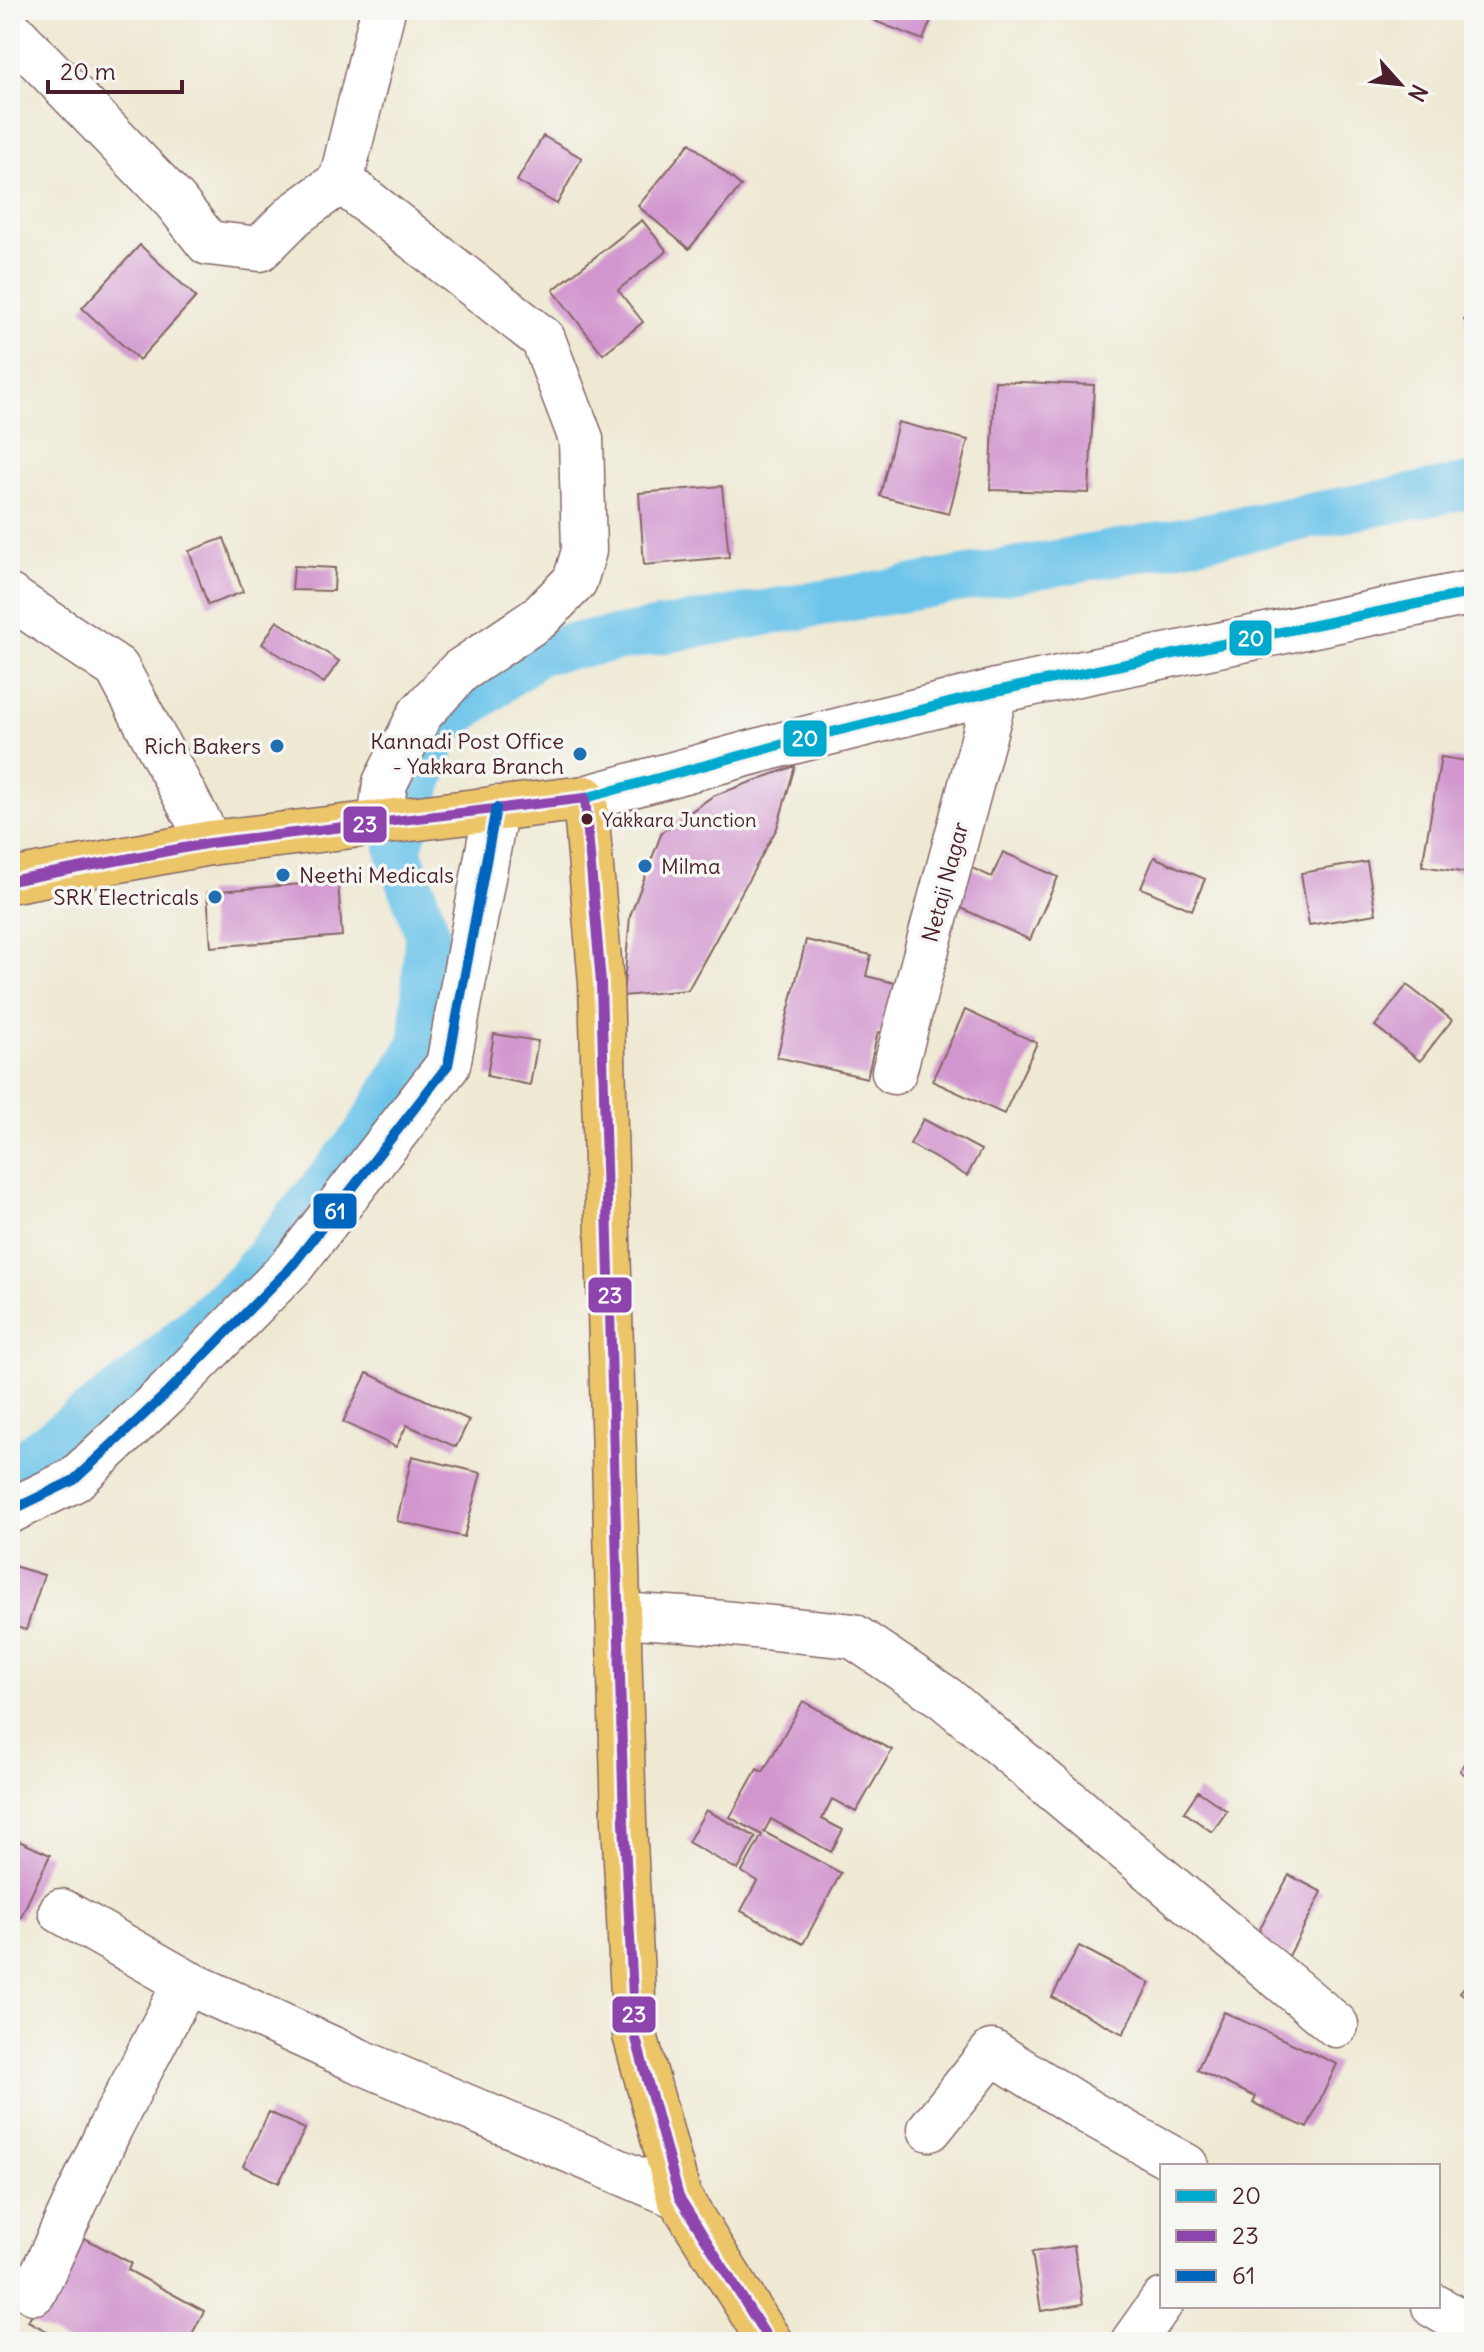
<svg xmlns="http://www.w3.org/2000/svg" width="1484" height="2352" font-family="Delius,sans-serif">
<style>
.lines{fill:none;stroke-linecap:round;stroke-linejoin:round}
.canal{stroke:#6cc4ea;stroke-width:46}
.building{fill:#d296cf}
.minor-casing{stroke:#846666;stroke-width:47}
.major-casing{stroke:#846666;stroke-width:47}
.minor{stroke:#fff;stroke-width:44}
.major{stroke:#ecc569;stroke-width:44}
.bus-1-casing{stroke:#f6f6f2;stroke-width:16}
.bus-2-casing{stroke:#f6f6f2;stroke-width:16}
.bus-3-casing{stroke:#f6f6f2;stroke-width:16}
.bus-1{stroke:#00a9ce;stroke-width:10}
.bus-2{stroke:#8e44ad;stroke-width:10}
.bus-3{stroke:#0065bd;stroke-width:10}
.poi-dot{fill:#1f6fb2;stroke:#f6f6f2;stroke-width:3}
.bus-dot{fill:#4a1f2b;stroke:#f6f6f2;stroke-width:3}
.labels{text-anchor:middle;stroke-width:7;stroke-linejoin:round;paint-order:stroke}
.bus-label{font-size:20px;fill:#4a1f2b;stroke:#f6f6f2;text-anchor:start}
.poi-label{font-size:22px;fill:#4a1f2b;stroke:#f6f6f2;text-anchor:end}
.street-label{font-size:22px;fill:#4a1f2b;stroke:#f6f6f2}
.line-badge{stroke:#f6f6f2;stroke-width:3}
.badge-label{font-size:22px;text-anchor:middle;font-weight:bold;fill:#fff}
</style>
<rect width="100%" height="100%" fill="#f6f6f2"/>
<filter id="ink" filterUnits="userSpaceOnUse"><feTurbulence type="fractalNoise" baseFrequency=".0125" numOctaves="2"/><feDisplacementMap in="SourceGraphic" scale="16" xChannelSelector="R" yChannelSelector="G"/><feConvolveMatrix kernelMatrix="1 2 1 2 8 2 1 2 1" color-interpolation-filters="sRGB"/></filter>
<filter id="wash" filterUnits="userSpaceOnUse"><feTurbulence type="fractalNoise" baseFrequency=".006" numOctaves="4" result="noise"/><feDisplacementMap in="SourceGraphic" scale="32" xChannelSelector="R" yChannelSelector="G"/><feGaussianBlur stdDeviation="1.8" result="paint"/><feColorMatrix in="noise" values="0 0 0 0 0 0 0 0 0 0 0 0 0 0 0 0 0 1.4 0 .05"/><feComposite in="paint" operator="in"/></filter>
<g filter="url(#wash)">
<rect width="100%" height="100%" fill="#efe9d3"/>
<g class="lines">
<path class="canal" d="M10,1468l11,-4 114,-82 110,-99 119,-146 58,-93 5,-112 -29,-83 41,-122 99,-75 599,-103 337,-64"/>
</g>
<g id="blocks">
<path class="building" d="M870,10h65l-12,30 -56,-22z
M543,136l39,22 -25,46 -40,-23z
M690,143l51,43 -52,63 -51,-43z
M642,220l25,31 -49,39 25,32 -40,32 -50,-64z
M140,245l56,52 -57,63 -57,-52z
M1474,311v20l-10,-11z
M995,381l99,4 -5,108 -99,-3z
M898,422l70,18 -19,74 -69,-18z
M722,486l7,71 -85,8 -5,-72z
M224,538l19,54 -35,13 -19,-54z
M294,566l41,2 -1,23 -42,-1z
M277,621l62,40 -15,22 -62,-39z
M1441,757l33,5v112l-52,-8z
M795,766l-18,62 -89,162 -65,6 7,-80 32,-84 51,-36z
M1003,852l55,25 -28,63 -82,-38 17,-37 27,12z
M1154,857l51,22 -13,31 -51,-22z
M1367,862l9,52 -67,11 -8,-52z
M338,881l4,55 -131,11 -4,-55z
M806,940l65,15 -5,21 45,11 -12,50 -21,-5 -11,46 -90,-21z
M1407,985l45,35 -32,41 -45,-35z
M965,1010l72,33 -33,71 -72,-33z
M494,1034l44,7 -8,44 -43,-9z
M923,1119l58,31 -14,26 -57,-32z
M367,1373l102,47 -13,27 -49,-22 -11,22 -53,-25z
M412,1456l69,17 -17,64 -67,-16z
M10,1565l34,10 -18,55 -16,-5z
M803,1701l89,49 -36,62 -24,-13 -10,20 21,11 -12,22 -60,-33 -7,13 77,41 -38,71 -62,-33 16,-30 -15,-9 20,-37 -32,-18 27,-48 6,3z
M1474,1749v32l-14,-10z
M1198,1791l29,20 -15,21 -28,-20z
M706,1810l50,27 -18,33 -50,-28z
M10,1837l40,18 -30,64 -10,-4z
M1289,1875l33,17 -33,64 -34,-18z
M1079,1946l71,37 -27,51 -71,-37z
M1474,1975v28l-14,-11z
M1224,2012l113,52 -30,64 -54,-25 3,-6 -59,-27z
M269,2112l36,17 -26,54 -36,-17z
M75,2233l56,30 -3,7 76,41 -16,31h-121l-39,-21z
M1074,2246l9,58 -42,7 -9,-59z"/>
</g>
</g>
<g filter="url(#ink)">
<use href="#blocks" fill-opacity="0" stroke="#846666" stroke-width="2"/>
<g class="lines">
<defs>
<path id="minor" d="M10,30l165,171 33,42 52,6 34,-34 47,-34
M10,597l107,71 93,175
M585,798l191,-52 220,-55 478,-99
M380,822l5,-39 35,-69 40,-43 79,-53 36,-37 9,-30 -3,-112 -38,-100 -202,-158 42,-171
M894,1072l102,-381
M10,1511l64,-31 91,-85 127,-129 156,-201 48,-257
M618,1615l65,4 170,17 92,62 391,327
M61,1911l125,71 171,78 322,137
M930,2129l62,-77 98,61 96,53
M34,2292l76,-164 76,-146
M1434,2306l40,23
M1133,2342l29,-41"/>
<path id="major" d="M10,881l200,-38 375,-45 16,185 23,839 11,213 44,162 91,145"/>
</defs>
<use href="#minor" class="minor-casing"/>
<use href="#major" class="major-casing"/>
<use href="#minor" class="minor"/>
<use href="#major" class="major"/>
<defs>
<path id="bus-1" d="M585,798l191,-52 220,-55 478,-99"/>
<path id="bus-2" d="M10,881l200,-38 375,-45 16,185 23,839 11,213 44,162 91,145"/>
<path id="bus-3" d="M10,1511l64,-31 91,-85 127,-129 156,-201 48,-257"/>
</defs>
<use href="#bus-1" class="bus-1-casing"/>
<use href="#bus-2" class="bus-2-casing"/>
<use href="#bus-3" class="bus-3-casing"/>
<use href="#bus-1" class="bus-1"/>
<use href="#bus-2" class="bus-2"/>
<use href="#bus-3" class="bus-3"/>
</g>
</g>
<g class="poi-dot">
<circle cx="277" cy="746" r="8"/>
<circle cx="580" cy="754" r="8"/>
<circle cx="645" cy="866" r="8"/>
<circle cx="283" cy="875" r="8"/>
<circle cx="215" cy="897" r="8"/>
</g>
<circle class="bus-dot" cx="587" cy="819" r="7"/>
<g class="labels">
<g class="bus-label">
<text x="602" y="827">Yakkara Junction</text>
</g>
<g class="poi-label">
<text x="564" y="749">Kannadi Post Office<tspan x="564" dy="25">- Yakkara Branch</tspan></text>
<text x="261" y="754">Rich Bakers</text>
<text x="661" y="874" text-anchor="start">Milma</text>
<text x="299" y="883" text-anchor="start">Neethi Medicals</text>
<text x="199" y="905">SRK Electricals</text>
</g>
<g class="street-label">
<text transform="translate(945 882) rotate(-75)" y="8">Netaji Nagar</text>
</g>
</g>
<g class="line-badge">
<rect x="1228" y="619" width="45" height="38" rx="8" fill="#00a9ce"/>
<rect x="782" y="719" width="46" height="39" rx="8" fill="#00a9ce"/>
<rect x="342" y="805" width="46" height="39" rx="8" fill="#8e44ad"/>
<rect x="312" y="1192" width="46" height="38" rx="8" fill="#0065bd"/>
<rect x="587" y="1276" width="46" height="38" rx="8" fill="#8e44ad"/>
<rect x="611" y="1995" width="46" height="39" rx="8" fill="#8e44ad"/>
</g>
<g class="badge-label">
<text x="1251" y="646">20</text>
<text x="805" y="746">20</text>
<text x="365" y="832">23</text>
<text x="335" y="1219">61</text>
<text x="610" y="1303">23</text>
<text x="634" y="2022">23</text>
</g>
<rect width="1484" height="2352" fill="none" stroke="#f6f6f2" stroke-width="40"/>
<rect x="1160" y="2164" width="280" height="144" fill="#f6f6f2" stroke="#b1a0a2" stroke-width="2"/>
<rect x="1176" y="2190" width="40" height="12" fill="#00a9ce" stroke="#b1a0a2" stroke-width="2"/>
<text x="1232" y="2204" font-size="24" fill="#4a1f2b">20</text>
<rect x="1176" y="2230" width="40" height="12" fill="#8e44ad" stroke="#b1a0a2" stroke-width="2"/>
<text x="1232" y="2244" font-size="24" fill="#4a1f2b">23</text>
<rect x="1176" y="2270" width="40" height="12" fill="#0065bd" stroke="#b1a0a2" stroke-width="2"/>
<text x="1232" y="2284" font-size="24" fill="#4a1f2b">61</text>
<g transform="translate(1400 84) rotate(117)" stroke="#f6f6f2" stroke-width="6" paint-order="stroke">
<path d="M0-6L14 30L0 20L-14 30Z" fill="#4a1f2b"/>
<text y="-12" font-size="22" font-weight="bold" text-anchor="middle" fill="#4a1f2b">N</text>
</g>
<path d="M48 80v12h134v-12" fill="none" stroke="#4a1f2b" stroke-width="4"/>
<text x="60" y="80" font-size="24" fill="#4a1f2b" stroke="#f6f6f2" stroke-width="6" paint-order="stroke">20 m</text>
</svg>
